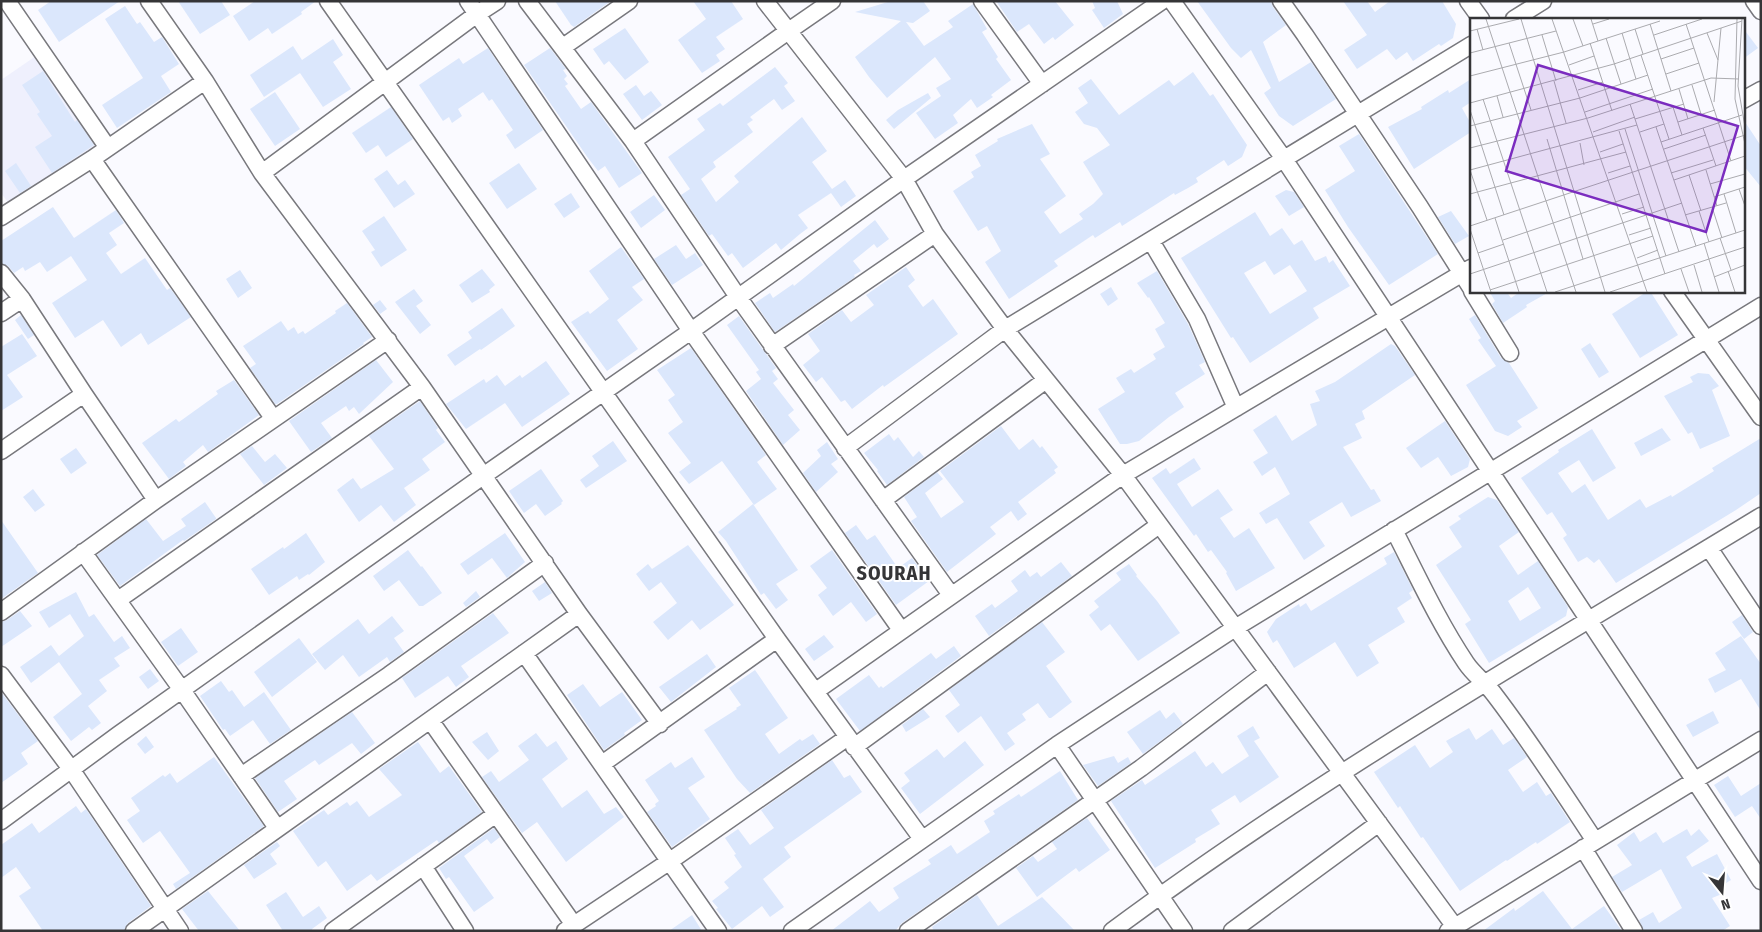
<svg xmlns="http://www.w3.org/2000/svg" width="1762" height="932" font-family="'Fira Sans Condensed',sans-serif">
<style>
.built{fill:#eff0fd}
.building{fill:#dbe7fc;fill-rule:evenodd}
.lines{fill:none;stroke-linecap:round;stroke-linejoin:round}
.street-casing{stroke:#78787d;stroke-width:19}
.street{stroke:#fff;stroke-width:16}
.labels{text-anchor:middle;stroke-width:4;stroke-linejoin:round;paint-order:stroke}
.district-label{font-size:20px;font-weight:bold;letter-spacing:1px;fill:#353537;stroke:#fff}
.inset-road{fill:none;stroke:#ababaf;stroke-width:1}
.view{fill:#7b2cbf;fill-opacity:0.15;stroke:#7b2cbf;stroke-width:2.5}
.inset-edge{fill:none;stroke:#353537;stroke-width:2.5}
</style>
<rect width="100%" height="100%" fill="#fafaff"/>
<path class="built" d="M36,56l61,89 -87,60 -9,-12v-113z"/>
<path class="building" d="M51,1h69l-61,41 -21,-32z
M178,1h43l9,14 -30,19z
M255,1h61l-15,11 1,2 -30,20 -4,-6 -19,13 -16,-25z
M555,1h56l-37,26 -3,-2z
M693,1h38l12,18 -27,18 9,12 -9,6 4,6 -18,12 -24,-33 28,-21z
M891,1h32l7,10 -17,12 -7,-1 18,24 29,-19 -5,-6 25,-17 14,25 -5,3 16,25 -2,2 15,21 -20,15 2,2 -16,11 -6,-9 -18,16 5,8 -23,16 -19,-26 25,-17 -5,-8 15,-9 -16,-22 -48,41 -18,-21 -14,-20 46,-36 -46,-9z
M996,1h59l19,24 -19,15 -2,-3 -9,7 -15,-20 -12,8z
M1092,1h25l6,13 -19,14 -12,-18 3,-2z
M1197,1h74l2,6 13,18 -23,17 16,40 32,-20 25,37 -43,27 -14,-10 -15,-23 7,-5 -20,-38 -10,8 -10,-10z
M1343,1h24l8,11 15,-11h52l14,23 -3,14 -12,8 -2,-2 -26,17 -6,-9 -11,8 -9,-11 -30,20 -13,-19 23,-15z
M125,6l12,18 3,-2 14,20 8,-5 17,27 -18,12 10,16 -54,36 -15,-23 41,-27 -38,-59z
M625,28l24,34 -24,18 -16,-19 -5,4 -11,-16z
M1743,28l15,20 -15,11z
M333,39l10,16 -10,7 18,27 -28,18 -23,-34 -36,24 -14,-22 43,-29 9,14z
M488,48l55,82 -28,19 -9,-14 7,-5 -21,-31 -3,2 -6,-9 -25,17 4,7 -10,7 -3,-6 -6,4 -24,-36 40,-27 4,6z
M550,48l16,21 -3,1 4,6 -3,3 4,5 -3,2 16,23 10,-7 51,71 -23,15 -14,-22 -7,5 -10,-13 -64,-93z
M775,67l13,16 -4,3 11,15 -13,9 -8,-11 -24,18 3,3 -6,4 6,8 -40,30 3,5 -15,12 15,23 23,-20 -5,-6 68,-59 25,34 -15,11 20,27 13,-9 11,16 -15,11 -10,-14 -33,22 10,13 -8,6 -19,16 -5,-7 -33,25 -11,-15 -4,3 -16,-22 -3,2 -28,-41 9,-6 -22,-32 37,-27 -8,-11 23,-16 3,3z
M43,71l32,51 2,-2 17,25 -42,28 -17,-26 17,-11 -15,-22 3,-2 -18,-27z
M1193,72l17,24 3,-2 34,51 -5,12 -14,9 -4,-6 -28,18 2,4 -10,6 -13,7 -1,-2 -52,33 -2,-4 -25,16 -2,-3 -39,26 4,5 -49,33 -24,-37 16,-11 -14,-25 -9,5 -25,-40 21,-14 -3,-5 10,-6 -6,-11 23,-14 -1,-2 35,-15 18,30 -10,5 26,37 -22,16 16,22 23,-15 -4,-5 14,-10 10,-10 -20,-32 27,-17 -13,-17 -13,-4 -9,-12 13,-9 -10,-15 13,-9 28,36 50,-35 5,6z
M1471,79v23l-9,6 9,16v8l-57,37 -26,-42 34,-18 -1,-2 27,-17 1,3z
M636,85l8,11 7,-5 11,14 -20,15 -19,-26z
M275,92l25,37 -25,17 -25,-37z
M928,93l3,5 -37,31 -8,-9 12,-10z
M391,107l22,32 -27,18 -8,-12 -12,8 -14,-20z
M1743,119l18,27v41l-18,-22z
M1359,134l79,120 -49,31 -41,-58 -23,-37 30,-19 -16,-25z
M16,163l15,23 -11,7 -15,-22z
M519,163l18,26 -30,20 -18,-26z
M387,170l11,15 7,-5 10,14 -21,14 -20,-29z
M1286,190l8,2 10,15 -15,9 -14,-20z
M571,193l9,14 -16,11 -10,-14z
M654,195l11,15 -24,18 -11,-16z
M53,207l21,31 42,-28 8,13 -15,10 8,12 -11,8 15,21 24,-16 22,32 3,-2 21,29 -43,28 -7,-12 -20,14 -18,-27 -28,18 -23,-35 35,-23 -16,-24 -24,16 -7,-10 -15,9 -2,-4 -9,6 -6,-7 -7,-3v-22z
M1451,211l18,25 -14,8 -17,-27z
M1255,212l15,24 12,-8 12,17 8,-5 13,21 11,-5 3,7 4,-3 17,26 -37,22 6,10 -69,45 -17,-26 -2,1 -50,-80zM1265,261l9,14 16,-10 17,26 -37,23 -26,-41z
M384,216l23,34 -26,17 -10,-15 4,-2 -13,-19z
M875,220l14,19 -12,9 -3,-4 -21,17 8,10 -7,4 1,2 -80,55 -20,-29 15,-10 3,5 20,-14 1,2z
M676,245l10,14 9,-6 8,12 -31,20 -18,-26z
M621,247l23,32 -12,8 11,13 -26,20 21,29 -31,22 -36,-49 17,-11 2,3 19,-15 -20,-28z
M906,267l9,13 -7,6 15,21 10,-8 25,35 -74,53 -1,-2 -31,24 -7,-9 -4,2 -19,-25 -6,5 -13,-17 17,-14 -12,-17 34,-24 9,12 23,-17 -8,-10z
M482,269l13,16 -6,5 1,2 -18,11 -13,-18z
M240,270l12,18 -14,10 -12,-19z
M1157,271l31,53 17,38 -6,3 6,9 -30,19 9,14 -15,10 -30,24 -12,3h-7l-22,-35 27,-17 -9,-14 15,-9 3,4 22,-14 -3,-5 12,-7 -10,-18 10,-6 -16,-26 -1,1 -11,-15z
M1111,287l7,12 -10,7 -8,-12z
M414,289l9,12 -7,5 15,19 -11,9 -25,-32z
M1489,291h17l5,7 10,-7h30l-25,14 1,2 -24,16 -11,-19 3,-3z
M1648,291h2l28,44 -38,23 -28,-44z
M380,300l7,9 -7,5 -7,-9z
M347,303l25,34 -9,6 1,1 -87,60h-2l-25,-36 6,-4 -13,-18 38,-25 7,10 6,-4 4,7 5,-3 2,3 31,-21 -1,-2z
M502,308l13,18 -34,24 -1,-1 -25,17 -8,-11 25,-17 -4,-6z
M21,315l13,20 -6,4 -13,-19z
M1475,315l26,43 8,5 29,45 -21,13 5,6 -14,9 -13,-5 -29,-46 30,-19 -18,-26 3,-2 -12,-19z
M739,316l37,52 -4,3 6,8 -5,4 21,27 -6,5 12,15 -17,15 -37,-54 15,-12 -5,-7 3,-2 -32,-45z
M22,334l15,22 -30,19 16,22 -22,14v-64z
M1590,343l19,29 -10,6 -18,-29z
M1391,344l4,2 20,29 -53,36 3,8 -10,5 7,14 -19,9 28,43 3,-1 7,12 -30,16 -9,-15 -33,20 16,24 -21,14 -27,-42 -11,6 -7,-11 31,-19 -15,-27 -13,9 -9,-14 15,-9 -15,-23 23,-15 16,26 25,-16 -7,-21 10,-3 -5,-10 20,-9z
M691,348l75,107 -9,7 20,27 -23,16 -32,-44 -33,23 -10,-12 12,-9 -23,-30 15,-11 -15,-22 7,-5 -18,-25z
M376,360l17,22 -34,32 -5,-7 -5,4 -3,-5 -25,17 11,15 -21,14 -22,-31z
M546,361l24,33 -48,33 -17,-24 -39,26 -20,-25 38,-25 2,4 11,-8 8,11 15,-11 2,3z
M1698,373l11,1 10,12 -7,4 18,46 -30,13 -8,-17 -4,2 -24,-38 29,-14 -3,-5z
M234,380l25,35 -51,37 -5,-7 -20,17 3,4 -17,13 -27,-36 34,-24 3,3 39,-28 -2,-3z
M420,401l18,27 -2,2 9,12 -23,17 8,11 -26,18 12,17 -22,17 -13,-17 -22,17 -22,-32 16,-12 8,11 33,-20 -25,-33z
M1445,421l25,38 -2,8 -17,9 -13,-19 -17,11 -15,-20z
M1001,426l18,24 14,-11 7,9 2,-2 16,21 -4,3 2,3 -38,29 9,12 -9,7 -7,-10 -21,16 6,7 -49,38 -36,-51 6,-4 -13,-20 33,-25 6,7 -18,14 16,25 23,-16 -24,-31z
M1662,428l9,12 -30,16 -7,-13z
M1592,429l24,39 -23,14 -14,-22 -21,13 14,20 13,-9 23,36 32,-21 6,9 25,-13 1,2 42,-26 -2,-3 49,-30v55l-25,17 -120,73 -17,-24 -5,4 -7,-6 -9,5 -15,-24 4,-3 -15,-23 -5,3 -26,-37 38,-26 -1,-2z
M889,434l5,7 4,-4 15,20 6,-6 5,6 -37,28 -10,-14 1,-1 -14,-17z
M613,441l14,20 -41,27 -6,-8 19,-14 -7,-10z
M827,442l11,17 -7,5 7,8 -22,20 -13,-19 18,-17 -4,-6z
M252,446l13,16 10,-8 12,14 -23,17 -24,-31z
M76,448l11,15 -16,11 -11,-15z
M1194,458l7,11 -24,15 15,23 26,-18 15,21 -13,8 14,20 15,-10 26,40 -39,23 -10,-18 1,-1 -16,-22 -3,2 -12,-18 -2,2 -42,-58 14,-10 4,6z
M541,469l22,32 -2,2 1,1 -17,12 -9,-12 -12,9 -15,-22z
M33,489l12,16 -10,7 -12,-15z
M1488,497l9,3 22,32 -20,14 19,29 20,-14 30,46 -2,9 -77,47 -24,-39 6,-4 -35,-55 26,-18 -13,-20 12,-8 -3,-3zM1528,587l13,21 -21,13 -12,-20z
M205,502l11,16v1l-32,22 -1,-1 -63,46 -23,-31 49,-36 17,22 23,-15 -5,-7z
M753,504l45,66 -22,14 12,16 -12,9 -12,-16 -3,2 -35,-54 -8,-9z
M1,520l37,53 -37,26z
M856,525l11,15 8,-5 23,33 14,-10 17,23 -33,24 -51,-72z
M306,533l19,29 -16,13 -1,-1 -9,6 -2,-4 -28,19 -18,-26 32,-22 1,2z
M505,533l20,29 -18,16 -15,-20 -24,17 -8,-11z
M688,545l46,60 -34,25 -8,-10 -24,20 -15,-18 24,-19 -16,-21 -12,9 -13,-17 12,-10 4,5z
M408,550l13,17 1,-1 20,27 -19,13h-4l-20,-26 -15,11 -11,-15z
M832,550l45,64 -11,8 -15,-20 -18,14 -15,-21 9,-7 -17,-22z
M1394,552l19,38 -4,3 3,5 -15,10 8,14 -37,23 11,18 -22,14 -22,-35 -41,26 -17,-28 -4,3 -6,-11 9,-13 23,-15 1,3 6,-4 5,8 76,-47 -3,-6z
M1061,562l11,14 -83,60 -14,-20 17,-12 3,4 23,-17 -7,-10 14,-11 5,7 7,-5 4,5z
M1129,564l8,11 -1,1 21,25 23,32 -42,28 -28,-37 -9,7 -12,-16 10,-8 -5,-6 27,-21 -5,-7z
M545,582l7,11 -13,8 -7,-10z
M476,591l4,6 -14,10 -3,-4z
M76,592l13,25 5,-3 20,28 8,-6 8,12 -16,10 6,8 -21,14 8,11 -19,15 13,17 -9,7 -3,-3 -18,14 -18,-24 29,-23 -23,-32 -28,21 -11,-16 31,-22 8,11 25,-20 -14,-22 -21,14 -10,-16z
M20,611l12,15 -31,21v-25l6,-2z
M493,613l16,20 -48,33 8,11 -13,10 -8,-11 -33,22 -13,-20z
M1742,615l11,17 -9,7 -12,-17z
M392,616l12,15 -10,7 10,14 -14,10 -3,-5 -28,20 -16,-22 -18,15 -13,-16 46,-35 11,15z
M1042,622l23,30 -19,14 26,36 -21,16h-2l-11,-15 -16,11 4,6 -19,13 8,11 -10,7 -24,-35 -23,17 -13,-17 15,-11 -11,-15z
M181,628l17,24 -20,14 -17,-24z
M824,635l10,12 -20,14 -9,-12z
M1741,636l20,28v47l-20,-32 -26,14 -7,-14 18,-9 -11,-17z
M299,638l18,24 -45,35 -18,-25z
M954,646l7,10 -101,75 -24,-32 33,-24 10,13 2,-2 2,2 48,-35 5,6z
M707,654l9,13 -45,35 -12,-15z
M150,669l9,12 -11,8 -9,-12z
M755,670l33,48 -23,16 14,20 21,-15 2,2 11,-7 7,10 -70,49 -13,-14 -33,-49 33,-21 -1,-1 5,-3 -12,-17z
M221,681l8,11 3,-2 12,17 20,-15 27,38 -21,14 -17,-24 -23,16 -5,-7 -2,1 -23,-34z
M583,684l17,23 22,-15 20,28 -18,13 1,2 -21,15 -37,-55z
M1,692l37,49 -17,12 7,11 -27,19z
M923,709l7,8 -24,15 -4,-7z
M1160,710l6,9 8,-7 9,12 -40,30 -16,-22z
M1713,711l6,12 -26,14 -7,-12z
M352,712l23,31 -14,11 -9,-11 -33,22 -4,-5 -31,21 13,18 -19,13 -23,-34z
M1253,726l7,12 -6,3 25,36 -39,26 -5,-8 -24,15 9,14 -25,15 1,3 -41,26 -44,-67 31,-21 3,5 50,-34 11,16 7,-5 9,12 27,-18 -12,-20z
M1469,728l7,12 16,-11 11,16 11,-7 13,19 -19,13 15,22 14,-10 9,14 5,-3 19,29 -33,22 -1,-2 -29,19 -1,-1 -46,31 -37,-54 -2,1 -21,-32 -2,2 -24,-36 41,-27 15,23 23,-16 -7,-11z
M487,732l12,19 -11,9 -16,-18z
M536,733l11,14 9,-6 12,18 -26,20 20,29 25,-18 17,24 12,-7 8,10 -58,45 -29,-40 -15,11 -40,-56 9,-6 8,11 30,-22 -11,-14z
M146,736l8,11 -9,7 -8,-10z
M965,741l19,24 -64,49 -19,-26 9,-7 -6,-8 33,-24 7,9z
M418,742l22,31 9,-7 33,46 -43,31 -2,-3 -60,41 -6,-7 -24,17 -21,-30 -8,6 -25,-36 31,-21 4,5 19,-13 3,4 7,-5 12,16 33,-22 -23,-26z
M1114,756l4,7 10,-6 3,6 -33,23 -15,-21z
M214,757l50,69 -88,63 -3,-5 17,-11 -30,-42 -17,12 -16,-23 13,-9 -9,-13 32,-23 2,2 5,-4 7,10z
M692,757l13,20 -17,11 22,31 -38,28 -25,-35 9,-6 -1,-2 4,-3 -14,-21 26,-18 4,6z
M832,760l12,18 6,-3 12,17 -78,55 7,10 -28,22 21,28 -14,10 -8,-11 -30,23 -16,-20 2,-1 -6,-7 17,-13 -5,-6 18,-15 -8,-12 2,-1 -11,-16 13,-9 12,16 24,-17 -13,-18z
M1060,771l18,29 -176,123 -7,8h-64l39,-30 9,11 20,-14 -6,-10 38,-24 -3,-4 23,-15 6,9 33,-22 -6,-11 11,-7 -2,-3 26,-17 2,3z
M1728,776l13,20 20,-13v36l-9,-13 -17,11 -21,-32z
M76,806l5,7 5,-4 65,97 -23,17 -4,8h-81l-24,-35 12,-8 -15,-21 -15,11v-33l31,-22 7,10z
M1087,818l23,32 -31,22 -3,-4 -39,29 -21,-29 17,-12 5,6 19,-13 -5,-7z
M494,828l6,9 -9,7 -4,-5 -23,17 30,42 -20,14 -25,-35 -3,2 -7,-11z
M1687,829l4,7 8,-7 10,12 -23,16 6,10 25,-13 14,26 -13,8 4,6 -10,4 18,28 -8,5h-78l-5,-11 14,-8 6,11 23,-15 -21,-39 -39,23 -10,-15 20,-12 -15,-20 17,-13 6,10 16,-10 7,11z
M277,842l3,4 -10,8 7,10 -23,15 -10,-14z
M208,891l32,40h-41l-17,-22z
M1543,891l29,38 32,-23 18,25h-139l31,-23 1,3z
M286,892l17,25 16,-11 8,12 -15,11v2h-29l-17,-26z
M977,895l21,31 44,-29 33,34h-141l-2,-4z
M692,915l10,16h-33z"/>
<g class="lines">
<defs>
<path id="street" d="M7,1l101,147
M149,1l56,80 57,92 160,214 157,227 81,110
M328,1l449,638 145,200
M468,1l223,330 210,299
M527,1l106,140 105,156 213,298
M765,1l139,178 31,55 70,95 118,146 335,456
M982,1l60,83
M1172,1l112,158 477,722
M1281,1l24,34 115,172 51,81
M1468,1l13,18
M1754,1l7,10
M1514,19l29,-18
M563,47l66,-46
M1743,100l18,-10
M633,141l154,-109 45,-31
M92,159l181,259
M262,173l215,-159 20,-13
M1,217l91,-58 113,-78
M1151,241l46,78 39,89
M1,273l21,26 62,95 72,106
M1472,291l38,62
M1672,291l89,126
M1,313l21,-14
M772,346l163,-112
M845,448l160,-119 466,-284
M1,451l83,-57
M883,500l163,-120
M1394,530c23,45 44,91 72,133 8,12 20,20 28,31 36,47 68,97 101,147
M1709,548l52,78
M83,552l99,138 95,138
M118,600l304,-213
M1,612l155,-112 232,-160
M524,653l194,278
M1,675l70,94 109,162
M816,691l307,-216 348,-207
M430,720l144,205
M1057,745l127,186
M854,747l305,-222
M602,764l175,-125
M241,776l148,-101 156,-112
M1,821l117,-86 365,-259 208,-145 213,-152 258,-178
M1583,848l51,83
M423,866l42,65
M134,931l445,-317
M333,931l163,-117
M565,931l105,-70 178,-124
M792,931l265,-186 178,-117 526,-322
M908,931l233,-163 127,-96
M1112,931c206,-153 430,-282 649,-415
M1232,931l147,-108
M1448,931l313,-191"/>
</defs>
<use href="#street" class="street-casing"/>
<use href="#street" class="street"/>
</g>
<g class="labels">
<g class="district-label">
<text x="894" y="580">SOURAH</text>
</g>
</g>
<g transform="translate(1470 18)">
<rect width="275" height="275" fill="#fafaff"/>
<path class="inset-road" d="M16,1l90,273M51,1l84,273M82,1l95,273M103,1l10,27M121,1l7,22M267,1l-2,80 10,45M272,1l-4,67 7,41M123,6l16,-5M180,6l21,67M216,6l45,137M7,11l6,21M165,11l8,25M0,13l49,-12M152,15l14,46M237,15l11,27M72,17l14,46M184,17l48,-16M136,20l15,46M39,25l22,67M120,25l22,68M0,35l86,-22M171,37l28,84M191,41l33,-11M99,47l25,-9M196,56l33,-11M0,58l94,-24 96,-31M84,63l12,42M222,67l9,29M209,71l9,30M108,72l25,-8M27,78l6,21M13,81l64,193M244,84l7,-74M0,85l144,-39 128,-43M160,86l49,148M203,89l9,28M0,92l34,105M115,94l68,-23M165,101l49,-15M208,104l37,-12M0,108l110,-28 68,-23M186,109l40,119M233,110l13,38M155,111l41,127M149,113l46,143M123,114l42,-15M170,114l24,-8M77,121l36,120M191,124l81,-27M110,125l4,22M0,130l118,-30 123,-40 28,1M194,131l42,-14M130,134l23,-8M0,152l167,-45M0,152l17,50M236,152l11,36M138,155l22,-7M201,155l42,-13M219,157l12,36M204,162l71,-24M240,166l35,-10M269,171l6,17M0,176l156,-42M254,176l12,39M244,179l31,-10M242,189l10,31M229,193l10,31M152,196l22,-7M215,197l41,-12M25,200l24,74M0,208l275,-91M0,211l21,63M159,217l22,-7M250,220l11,32M33,222l136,-46M234,225l15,49M8,235l26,-9M167,240l21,-8M224,247l8,27M211,251l8,23M258,253l7,21M0,256l212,-71M244,259l31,-12M20,272l163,-54M85,274l190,-62M140,274l135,-45"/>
<path class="view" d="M68,47l200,61 -32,106 -200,-61z"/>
<rect width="275" height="275" class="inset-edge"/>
</g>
<rect width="1762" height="932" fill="none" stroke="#353537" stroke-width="5"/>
<g transform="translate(1722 892) rotate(163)" stroke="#ffffff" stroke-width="4" paint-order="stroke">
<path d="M0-4L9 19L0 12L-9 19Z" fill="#353537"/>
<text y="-8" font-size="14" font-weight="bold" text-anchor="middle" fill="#353537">N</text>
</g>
</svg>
